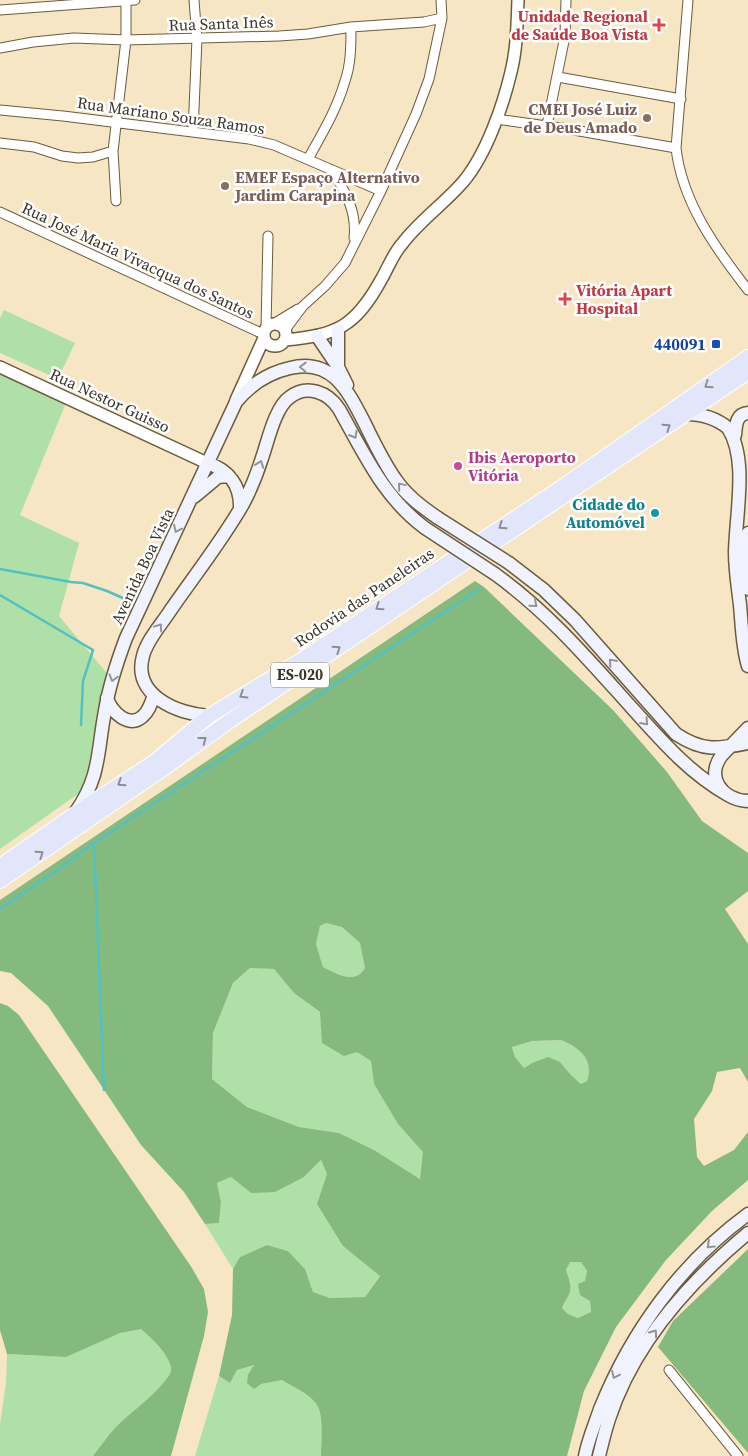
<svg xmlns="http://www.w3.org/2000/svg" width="748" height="1456" font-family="'Source Serif 4',serif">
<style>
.green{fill:#afe0a8}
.forest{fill:#85ba7e;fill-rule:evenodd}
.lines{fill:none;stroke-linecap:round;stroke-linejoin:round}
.stream{stroke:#51c2c1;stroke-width:2.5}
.minor-casing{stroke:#6a5c3e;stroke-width:11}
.tertiary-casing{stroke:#6a5c3e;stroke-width:14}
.secondary-casing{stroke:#6a5c3e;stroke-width:15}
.primary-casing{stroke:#fff;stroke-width:16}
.minor{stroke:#fff;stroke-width:9}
.tertiary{stroke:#fff;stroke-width:11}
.secondary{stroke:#f0f2fd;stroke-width:12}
.primary{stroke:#e2e6fb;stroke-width:14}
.secondary-bridge-casing{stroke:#6a5c3e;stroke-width:15;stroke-linecap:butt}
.secondary-bridge{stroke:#f0f2fd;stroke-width:12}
.oneway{stroke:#959392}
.oneway2{stroke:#8e8d91}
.health-dot{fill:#e0444e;stroke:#fff;stroke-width:2}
.education-dot{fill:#8d6e63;stroke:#fff;stroke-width:2}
.transit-dot{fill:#1a4fb4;stroke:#fff;stroke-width:2}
.hotel-dot{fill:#d1479c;stroke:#fff;stroke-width:2}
.culture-dot{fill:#0f9aa8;stroke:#fff;stroke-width:2}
.labels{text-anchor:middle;stroke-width:5;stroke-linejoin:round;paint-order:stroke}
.shield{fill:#fff;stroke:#757168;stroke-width:1}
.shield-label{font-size:15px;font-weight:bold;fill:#3a3427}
.health-label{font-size:16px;font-weight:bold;fill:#be3a42;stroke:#fff;text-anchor:end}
.street-label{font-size:16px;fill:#3a3427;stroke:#fff}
.education-label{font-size:16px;font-weight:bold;fill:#785e54;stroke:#fff;text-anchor:end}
.transit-label{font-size:16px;font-weight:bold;fill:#164399;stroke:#fff;text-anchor:end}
.hotel-label{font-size:16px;font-weight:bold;fill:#b23c85;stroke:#fff;text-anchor:start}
.culture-label{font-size:16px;font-weight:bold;fill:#0d838f;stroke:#fff;text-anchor:end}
</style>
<rect width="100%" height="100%" fill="#f6e6c4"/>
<path class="green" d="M4,310l71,33 -17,36 -58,-26v-35z
M0,373l66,30 -46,112 59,28 -20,73 47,56 1,6 -8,69 3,30 -102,72z
M326,923l16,4 18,16 5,25c-10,17 -28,6 -42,-1l-7,-23 4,-18z
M250,968l24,1 20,24 26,19 37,40 14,9 3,23 24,40 26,28 -4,27 -46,-29 -35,-17 -40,-6 -52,-20 -35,-28 1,-46 20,-50z
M561,1040c19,8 33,18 26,41l-6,3 -10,-9 -11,-13 -28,1 -8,5 -9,-11 -3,-11 20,-5z
M321,1160l6,14 16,72 37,29 -15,22 -35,1 -17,-6 -8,-23 -17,-18 -21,-6 -27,12 -7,12 -28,-45 14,-1 2,-21 -4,-19 14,-6 20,16 53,-16z
M570,1261l11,1 6,9 -2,10 -7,4 12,16 1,11 -13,6 -10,-4 -6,-6c2,-6 6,-10 8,-16 2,-7 -2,-16 -4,-22z
M133,1329h8l9,7 20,25 2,9 -7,13 -50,45 -22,28h-93v-32l6,-41 1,-29 59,3 39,-19z
M254,1365l7,19 21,-4c11,7 28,14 35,25 7,11 4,38 4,51h-126l24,-80 11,7 7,-13z"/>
<path class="forest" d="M475,581l9,6 129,123 54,62 35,49 46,32v38l-23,18 23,35v138l-8,-14 -23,4 -5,19 -18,28 3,38 7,9 30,-16 14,-18v48l-36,31 -46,49 -50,67 -32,64 -17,65h-246c0,-13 3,-40 -4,-51 -7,-11 -24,-18 -35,-25l-21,4 -7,5 -7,-6 1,-8 6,-10 -17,5 -7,13 -11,-7 13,-61 1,-46 7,-12 27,-12 21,6 17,18 8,23 17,6 35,-1 15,-21 -37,-30 -26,-42 10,-30 -6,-14 -17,17 -29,15 -24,1 -20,-16 -14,6 4,19 -2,21 -14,1 -21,-32 -43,-47 -93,-139 -37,-33 -11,-2v-71zM326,923l16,4 18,16 5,25c-10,17 -28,6 -42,-1l-7,-23 4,-18zM250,968l24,1 20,24 26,19 2,31 22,13 13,-4 14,9 3,23 24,40 25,28 -3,27 -46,-29 -35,-17 -40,-6 -52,-20 -35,-28 1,-46 20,-50zM561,1040c19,8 33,19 26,41l-6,3 -10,-9 -11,-13 -12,-5 -16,6 -8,5 -9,-11 -3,-10 20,-6zM570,1262h11l6,9 -2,10 -7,3 2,11 10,6 1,11 -13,6 -10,-4 -6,-6c2,-6 6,-10 8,-16 2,-7 -2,-16 -4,-22z
M0,1003l8,3 11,9 173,253 12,21 4,23 -4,24 -33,120h-78c7,-9 14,-19 21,-27 13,-14 52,-42 57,-58 3,-11 -21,-35 -30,-42l-21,4 -54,24 -59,-3 -7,-24z
M748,1249v204l-90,-106 15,-26z"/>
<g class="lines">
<path class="stream" d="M0,569l71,13 12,1 24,8 27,12
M0,595l93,55 -10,31 -2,44
M94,843l10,247
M0,909l52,-35 42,-31 386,-254"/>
<defs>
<path id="minor" d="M688,0l-12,148c6,54 40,101 72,142
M0,10l135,-10
M0,48l33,-6 41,-4 52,2 153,-4 29,-2 43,-7 73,-5 18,-4
M558,77l123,22
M0,110l63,6 186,23 25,6 107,46
M496,119l72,10 108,19
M547,125l18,-89 1,-36
M193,132l4,-93 -3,-39
M0,143l34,4 28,9 16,2 15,-1 20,-6
M308,159c14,-25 29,-50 37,-78 6,-17 6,-36 6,-54
M333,171c13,22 24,41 21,67
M116,201l-3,-50 13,-111v-40
M0,212l263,122
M275,323l23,-14
M266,328l2,-92
M285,330l18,-24 22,-20 20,-23 36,-72 35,-77 13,-35 13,-61 -1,-18
M669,1370l69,86"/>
<path id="tertiary" d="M264 335a11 11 0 1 1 22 0a11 11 0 1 1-22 0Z
M285,340c52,-5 70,-13 96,-60 7,-12 12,-26 21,-36 17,-23 42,-40 61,-62 23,-27 40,-76 48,-110 6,-24 6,-48 7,-72
M0,367l207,96
M236,400l28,-62"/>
<path id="secondary" d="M338,329v38
M317,336l21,31 9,18
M686,414c16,0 30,4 42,14 20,31 8,84 7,124 0,18 3,36 5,53 2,21 2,41 8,61
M735,435c1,-10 1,-21 13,-22
M207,463c22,7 34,23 33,46
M194,497l24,-20 11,-1
M748,533l-3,21 3,35
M509,563l35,27 31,30 101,114c27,18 42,15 72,9
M495,574c54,39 93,85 137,134 29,32 57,65 96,87
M107,698c4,13 22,32 36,18 6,-5 8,-13 11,-21
M209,716c-32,-2 -77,-21 -66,-60 4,-16 18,-31 27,-45 24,-35 52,-70 73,-107 8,-15 14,-30 19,-46 6,-17 13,-51 28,-61 17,-13 38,-5 49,12 25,44 44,88 86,119
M748,728l-26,27c-17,22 0,45 26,46
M75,813c26,-37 22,-61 30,-102 4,-25 12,-49 21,-73l110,-236c14,-17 32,-29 54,-34 41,-10 57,21 73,52 10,20 20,42 33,60 11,16 26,27 42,38
M585,1456c3,-16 10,-32 15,-47 31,-77 81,-146 148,-195
M599,1456c3,-12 6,-25 10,-37 24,-74 80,-137 139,-186"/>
<path id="primary" d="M0,866l88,-61 66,-43 55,-46 92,-56 261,-173 186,-130
M0,881l163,-112 68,-49 517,-348"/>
</defs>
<use href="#minor" class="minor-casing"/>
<use href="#tertiary" class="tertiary-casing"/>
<use href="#secondary" class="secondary-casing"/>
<use href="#primary" class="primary-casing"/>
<use href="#minor" class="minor"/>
<use href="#tertiary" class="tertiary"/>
<use href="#secondary" class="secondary"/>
<use href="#primary" class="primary"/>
<defs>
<path id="secondary-bridge" d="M438,518l71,45
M425,528l70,46"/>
</defs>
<use href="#secondary-bridge" class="secondary-bridge-casing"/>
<use href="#secondary-bridge" class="secondary-bridge"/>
</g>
<defs><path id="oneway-chevron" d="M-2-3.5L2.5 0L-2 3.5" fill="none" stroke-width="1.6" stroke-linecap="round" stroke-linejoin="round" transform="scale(1.25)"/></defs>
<g class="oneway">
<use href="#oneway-chevron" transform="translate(303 367) rotate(-179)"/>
<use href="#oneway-chevron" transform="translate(354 435) rotate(60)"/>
<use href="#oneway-chevron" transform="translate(260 464) rotate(-70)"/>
<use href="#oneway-chevron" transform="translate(401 486) rotate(-130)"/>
<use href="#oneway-chevron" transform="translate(177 529) rotate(115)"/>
<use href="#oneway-chevron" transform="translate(534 604) rotate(41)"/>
<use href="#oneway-chevron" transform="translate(159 627) rotate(-56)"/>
<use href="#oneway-chevron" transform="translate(612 662) rotate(-131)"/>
<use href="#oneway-chevron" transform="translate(113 678) rotate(106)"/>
<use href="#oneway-chevron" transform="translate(645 722) rotate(48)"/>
<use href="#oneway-chevron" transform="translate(710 1245) rotate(137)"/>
<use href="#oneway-chevron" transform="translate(654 1333) rotate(-54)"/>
<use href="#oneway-chevron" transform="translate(615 1375) rotate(115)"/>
</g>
<g class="oneway2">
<use href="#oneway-chevron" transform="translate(708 385) rotate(145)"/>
<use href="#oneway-chevron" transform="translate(667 427) rotate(-34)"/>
<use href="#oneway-chevron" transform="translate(502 526) rotate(146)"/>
<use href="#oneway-chevron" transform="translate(379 607) rotate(146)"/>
<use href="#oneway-chevron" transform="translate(337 649) rotate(-34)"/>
<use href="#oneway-chevron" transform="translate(243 695) rotate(148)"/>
<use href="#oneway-chevron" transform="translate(203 740) rotate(-37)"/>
<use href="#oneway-chevron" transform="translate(121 783) rotate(147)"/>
<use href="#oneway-chevron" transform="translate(40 854) rotate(-34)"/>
</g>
<g class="health-dot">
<path d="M656.5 17.5h5v5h5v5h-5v5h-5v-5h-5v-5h5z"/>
<path d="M562.5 291.5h5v5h5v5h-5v5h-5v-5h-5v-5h5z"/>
</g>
<g class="education-dot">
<circle cx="647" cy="118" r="5"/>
<circle cx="225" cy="186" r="5"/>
</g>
<rect class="transit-dot" x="711" y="339" width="10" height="10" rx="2.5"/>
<circle class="hotel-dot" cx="458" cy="466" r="5"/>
<circle class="culture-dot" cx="655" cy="513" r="5"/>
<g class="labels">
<rect class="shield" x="271" y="662.5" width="58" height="25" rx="4"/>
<g class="shield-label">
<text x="300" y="680">ES-020</text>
</g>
<g class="health-label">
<text x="648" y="22">Unidade Regional<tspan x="648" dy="18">de Saúde Boa Vista</tspan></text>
<text x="576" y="296" text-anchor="start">Vitória Apart<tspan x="576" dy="18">Hospital</tspan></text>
</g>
<g class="street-label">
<text transform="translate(221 23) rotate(-2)" y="6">Rua Santa Inês</text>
<text transform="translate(171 115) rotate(8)" y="6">Rua Mariano Souza Ramos</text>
<text transform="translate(138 260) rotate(25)" y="6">Rua José Maria Vivacqua dos Santos</text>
<text transform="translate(110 400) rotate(25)" y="6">Rua Nestor Guisso</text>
<text transform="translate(142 566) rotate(-65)" y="6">Avenida Boa Vista</text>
<text transform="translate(364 597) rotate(-34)" y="6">Rodovia das Paneleiras</text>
</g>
<g class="education-label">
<text x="637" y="115">CMEI José Luiz<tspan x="637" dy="18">de Deus Amado</tspan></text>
<text x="235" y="183" text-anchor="start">EMEF Espaço Alternativo<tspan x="235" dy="18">Jardim Carapina</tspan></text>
</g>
<g class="transit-label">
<text x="706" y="350">440091</text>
</g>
<g class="hotel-label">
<text x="468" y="463">Ibis Aeroporto<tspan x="468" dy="18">Vitória</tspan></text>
</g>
<g class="culture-label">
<text x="645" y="510">Cidade do<tspan x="645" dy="18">Automóvel</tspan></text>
</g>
</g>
</svg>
